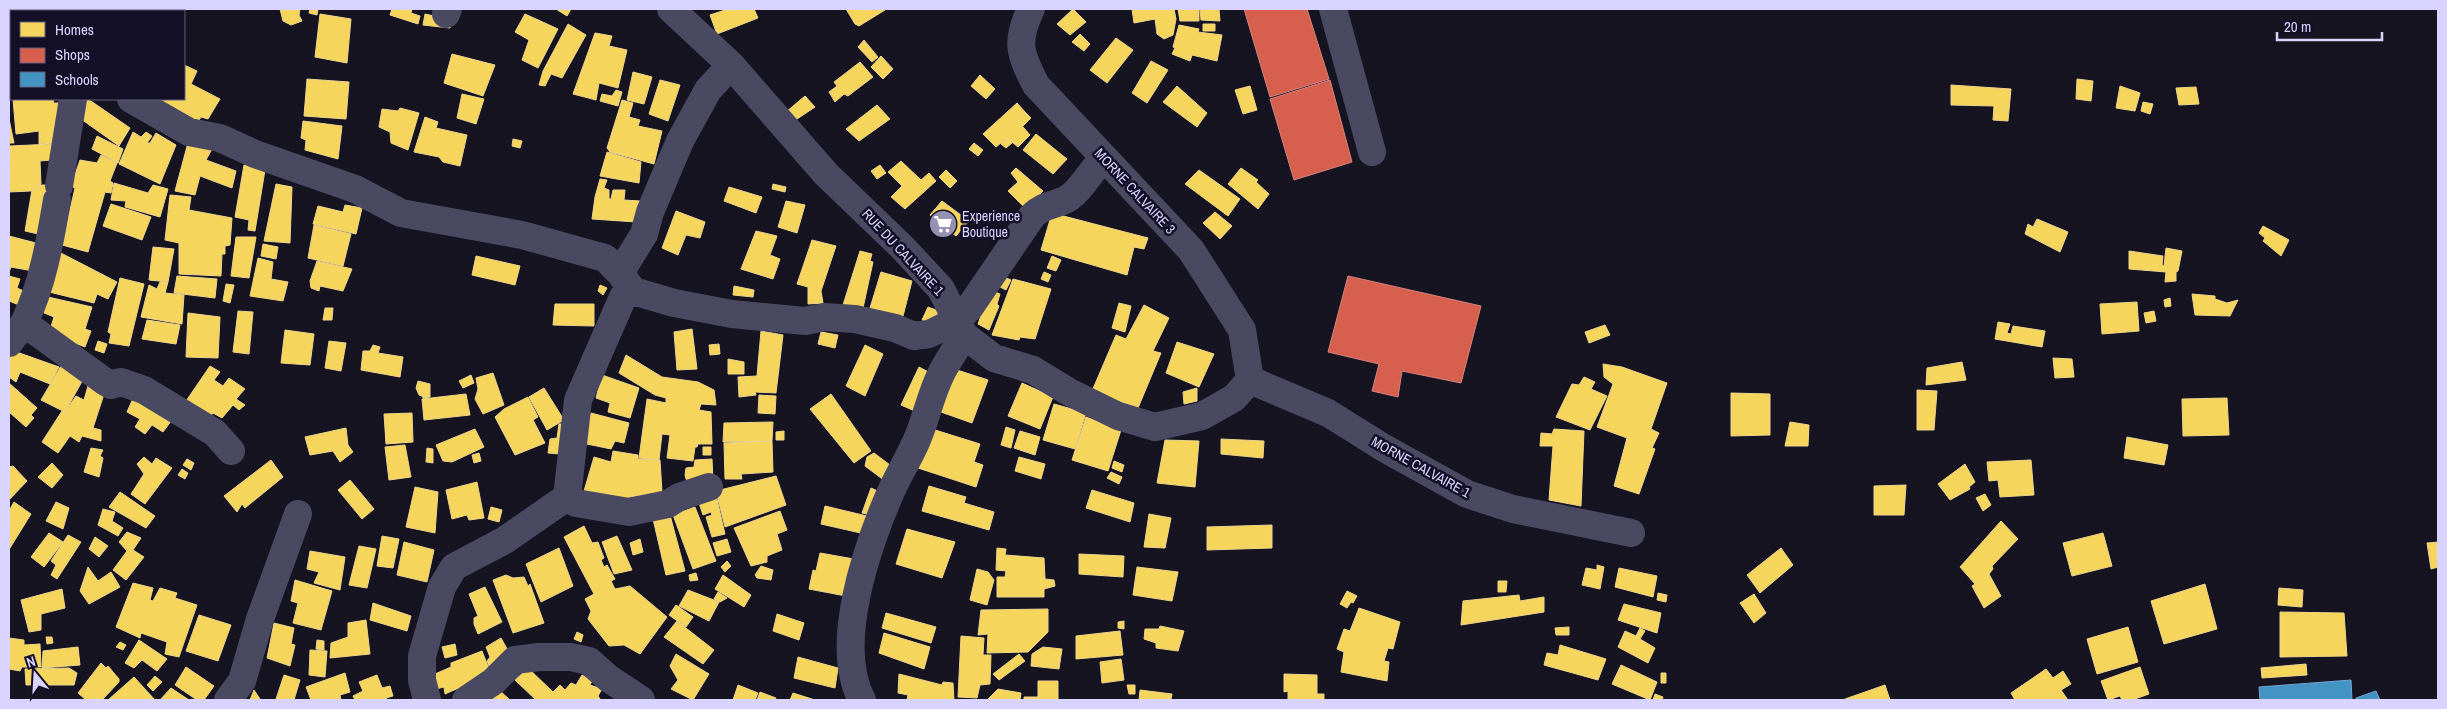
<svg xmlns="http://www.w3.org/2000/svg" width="2447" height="709" font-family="'Archivo Narrow',sans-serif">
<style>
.homes{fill:#f6d55c;stroke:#edd58d}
.shops{fill:#d6604d;stroke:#d78382}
.schools{fill:#4393c3;stroke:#70a6d5}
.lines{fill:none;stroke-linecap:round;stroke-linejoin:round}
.minor{stroke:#4a4962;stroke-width:28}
.labels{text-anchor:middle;stroke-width:5;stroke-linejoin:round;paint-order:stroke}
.street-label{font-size:14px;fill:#d9d4ff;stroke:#130f26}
.poi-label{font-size:14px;fill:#d9d4ff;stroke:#130f26;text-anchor:start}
</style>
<rect width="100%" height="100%" fill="#161421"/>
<path class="homes" d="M43,9h34l-1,2h-30z
M77,9h19l-1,2h-19z
M300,9l-1,6 3,6 -11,4 -8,-4 -3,-12z
M310,9h8l-1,6 -8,-2z
M392,9h20l-1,4 9,3 -2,8 -28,-9z
M556,9h15l-4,7z
M728,9h26l4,9 -41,16 -7,-19z
M846,9h39v1l-26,16 -4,-2z
M1073,9l13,13 -16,13 -13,-11z
M1132,9h42l2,10 -3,16 -9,4 -7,-5 -2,-15 -21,4z
M1178,9h21v12h-19z
M1200,9h19l1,12 -19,-1z
M320,14l31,5 -4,44 -32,-6z
M425,14l27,6 -2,8 -27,-3z
M525,14l33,15 -20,39 -16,-8 7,-20 -14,-8z
M568,24l18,11 -24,43 -11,-4 -6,12 -6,-1 4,-14z
M1203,24h12v7h-12z
M1179,25l20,4 -1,3 24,3 -5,26 -25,-6 -2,6 -18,-7 3,-6 -2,-1z
M595,33l17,3 -3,10 18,4 -9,38 -19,-5 -3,17 -23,-6z
M1080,34l10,10 -6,7 -12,-9z
M1116,38l17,12 -26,33 -17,-13z
M864,40l14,17 -6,5 -14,-15z
M452,54l43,11 -12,31 -39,-13z
M881,56l12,13 -10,10 -12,-12z
M1151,61l17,9 -21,33 -15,-10z
M860,62l13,15 -25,19 -4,-2 -9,8 -6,-10 8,-6 -3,-4z
M184,65l13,6 -6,13 29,15 -12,20 -7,-2 -5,8 -40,-26h28z
M633,72l19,5 -8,27 -17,-4z
M980,75l15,14 -9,10 -15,-13z
M307,79l42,3 -3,37 -42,-3z
M2077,79l16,2 -2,20 -15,-2z
M660,80l20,5 -12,36 -19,-7z
M1951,85l60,4 -3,32 -15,-1 1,-14 -43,-1z
M1177,86l30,27 -10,14 -34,-25z
M1250,86l7,24 -14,4 -8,-24z
M2120,86l20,7 -5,18 -19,-3z
M2196,87l3,17 -20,1 -3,-17z
M616,90l6,2 -4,14 -18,-5 2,-7 10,2z
M462,94l22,5 -8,25 -19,-6z
M805,96l10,11 -21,14 -8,-9z
M13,99h41l-1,4h7l-4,40 -17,1v-13l-23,3z
M84,99h4l42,29 -11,18 -38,-27 5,-8 -6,-4z
M622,100l11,3 -4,14 11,3 -2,6 24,5 -8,33 -44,-12 -3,-4z
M2143,102l10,2 -3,10 -9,-3z
M1017,103l9,10 -8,8 12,14 -12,12 -11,-9 -11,9 -13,-13z
M877,105l13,14 -31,22 -13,-12z
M400,108l19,5 -11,37 -17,-7 -1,-11 -11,-5 3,-18 16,2z
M1026,113l5,5 -8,8 -5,-5z
M425,117l13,5 -2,6 31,7 -7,31 -17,-4 -4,-5 -25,-5z
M9,119l5,24h-5z
M303,121l39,5 -4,33 -33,-9 1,-10 -5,-2z
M133,132l8,5 5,-5 6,4 -5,7h3l6,-10 20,12 -16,39 -41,-20z
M1036,134l31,25 -14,15 -30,-24z
M97,136l26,13 -5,14 -26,-14z
M1007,138l5,5 -6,5 -5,-4z
M189,139l23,10 -6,11 30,11 -4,17 -32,-12 -5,19 -20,-4z
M513,139l9,2 -2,7 -8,-2z
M974,143l9,7 -5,6 -9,-7z
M53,144l-2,16 -11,1 1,23 -10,7 -22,1 1,-46z
M607,152l34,10 -2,21 -39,-7z
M101,155l16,8 -7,18 3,2 -2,10 -6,-1 -17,60 -26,-7 13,-57 -4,-2 9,-26 17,3z
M901,161l20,19 8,-7 7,8 -31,28 -14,-12 11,-11 -14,-14z
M244,165l21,5 -10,61 -7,-1 1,-10 -14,-3z
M880,165l6,8 -9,6 -6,-8z
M1016,168l27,23 -17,18 -18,-18 10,-9 -7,-9z
M1241,168l17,12 -2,2 13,12 -11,15 -30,-25z
M946,170l11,11 -7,7 -11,-11z
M1199,170l41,29 -12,17 -43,-32z
M600,179l7,1 -3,8 5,2v9h2l2,-9h12l-1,10 16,1 -4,21 -44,-3 3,-22z
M114,183l34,10 5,-8 15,4 -8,28 -35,-10 1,-6 -15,-1z
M276,184l16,3 -2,56 -26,-2z
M773,184l13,3 -1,5 -13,-3z
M40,185h10l-12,49 -13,-3 7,-41z
M729,187l33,10 -6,16 -32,-12z
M170,195l21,2 -2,13 43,8 -2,27 -5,1v8h-3l-1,22 -42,-2v-31l-14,-3z
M786,201l19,4 -8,28 -19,-6z
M942,201l27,20 -13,15 -26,-21z
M111,204l40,13 -9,23 -39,-14z
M345,205l17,3 -6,26 -43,-10 5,-18 25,6z
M676,211l29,11 -5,16 -14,-3 -8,20 -16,-7z
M1215,212l17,14 -12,13 -17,-16z
M1052,213l96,25 -4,11 -10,-2 -7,28 -86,-25z
M2037,219l31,13 -8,20 -35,-18 3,-10 5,3z
M314,225l37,9 -8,32 -35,-8z
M2263,226l26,14 -8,16 -18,-15 2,-3 -6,-5z
M756,231l21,5 -7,19 10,4 -7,20 -32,-10z
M9,236l31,8 -7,27 -22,-4 -2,5z
M236,237h20l-7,41 -18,-2z
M812,240l24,6 -15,45 2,12 -15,1v-17l-11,-3z
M263,244l15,3 -2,12 -15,-3z
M153,247l21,2 -6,33 -19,-2z
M2166,248l16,3 -4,20 -2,1v9l-11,1 1,-10 -37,-3v-18l34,5 -1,9 2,1z
M860,251l12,3 -2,7 3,1 -10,46 -20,-3z
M59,252l58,30 -9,17 -11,-5 -3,9 -45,-11z
M476,256l44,10 -5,19 -43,-10z
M1052,256l9,4 -5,11 -9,-3z
M258,258l15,4 -2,17 17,3 -5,19 -33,-5z
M317,261l35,8 -9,22 -23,-5 -1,5 -8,-3 -1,-7z
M881,272l31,9 -9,35 -33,-8z
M1044,272l7,3 -3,7 -7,-3z
M9,276l11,3 -3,9 9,4 -7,13 -10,-4z
M177,276l40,3 -2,19 -41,-5z
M1002,276l9,4 -5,10 -10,-5z
M120,278l24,6 -15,62 -20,-3 2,-9 -3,-2z
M1013,279l38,10 -16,50 -15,-2 -1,3 -27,-5z
M160,282h8l-3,11 19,2 -2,29 -41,-7 8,-32 8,4z
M226,284l8,1 -4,18 -7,-2z
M600,285l7,3 -4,7 -5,-4z
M734,286l20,4 -1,7 -20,-2z
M990,290l10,4 -3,10 2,2 -10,24 -11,-6z
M2192,294l23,2v3l12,4 11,-3 -8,16 -35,-1z
M48,297l44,10 -7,22 6,2 -6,16 -36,-14 5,-16 -12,-5z
M2170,298l1,8 -6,1 -1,-7z
M2137,302l2,29 -37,3 -2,-30z
M1119,303l12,3 -6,26 -13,-4z
M555,304h39v22l-41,-1z
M1144,305l25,13 -16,33 8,2 -23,55 -46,-17 24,-56 10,4z
M928,307l11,4 -5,12 -12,-3z
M325,308h8l-1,12h-9z
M238,311l15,1 -4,42 -16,-2z
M2154,311l2,10 -10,2 -2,-10z
M188,313l32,4 -2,41 -32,-1z
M147,320l33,5 -4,19 -34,-5z
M1998,322l12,2 -3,9 4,1 2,-8 32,5 -3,16 -47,-8z
M1605,325l5,10 -21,8 -4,-11z
M692,329l5,40 -20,1 -3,-38z
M285,330l29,4 -4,31 -29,-2z
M761,331l22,4 -7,58 -21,-1 1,3 -17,2 -1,-20 19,-1z
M821,332l17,3 -3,13 -17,-4z
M98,341l9,3 -3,9 -9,-3z
M329,341l17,2 -5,28 -16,-3z
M1177,342l37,12 -15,33 -33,-14z
M719,344l1,10 -10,1 -1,-10z
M373,345l7,2 -2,6 25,4 -3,20 -39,-7 2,-19h7z
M865,345l18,9 -18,42 -19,-10z
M11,350l48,17 -9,17 -30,-12 -4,10 -7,-5v-21z
M626,355l36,22 36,5 16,8 2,15 -15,-1 -2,6 12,2 1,32h-14l-1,3h-2l-2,14 -26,-3 3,-23 -8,-1 -3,26 -20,-2 8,-59 19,4v-5l-11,-3 -36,-22z
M2053,358l19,1 2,18 -19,1z
M728,359l16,3v12h-16z
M64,361l21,15 -20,36 -24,-12z
M1962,362l4,18 -40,5 1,-17z
M1603,364l19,3 45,16 -16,46 8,4 -7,15 3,1 -16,45 -25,-8 13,-48 -30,-11 16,-43 -9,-7z
M210,366l10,6 -6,8 9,6 6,-8 16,11 -9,10 9,6 -6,5 -6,-5 -11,13 -9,-5 -7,8 -22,-17z
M919,367l15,8 -17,37 -16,-7z
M954,369l34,11 -16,43 -34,-12z
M493,373l11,32 -21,9 -8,-15 3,-10 -2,-11z
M471,375l3,8 -11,5 -4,-7z
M602,375l37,13 -9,30 -22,-6 2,-9 -14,-5z
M1584,377l11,5 -4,7 16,7 -17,34 -34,-13 16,-33 7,1z
M418,381l12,3v13l-7,1 -1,-2 -3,-1 -3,-7z
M9,383l28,25 -6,7 3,3 -8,9 -17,-15z
M1022,383l31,14 -13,32 -32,-13z
M88,386l18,2 -13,40 8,2v11l-19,-5 -3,6 -9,-6 -12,17 -16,-11 20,-31 3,1 11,-16 8,4z
M544,388l20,32 -17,10 -18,-33z
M1197,388v13l-13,3 -1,-12z
M1917,390l20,1 -3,39h-17z
M1731,393l39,1v41l-39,1z
M135,394l39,23 -11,15 -11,-7 -7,9 -10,-7 5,-8 -13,-7z
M466,394l4,21 -46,5 -2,-21z
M831,394l40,57 -17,12 -44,-54z
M759,395l17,1 -1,18 -17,-1z
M528,397l10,20 -5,3 12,23 -30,12 -20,-38 9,-8z
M2227,398l2,37 -46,1 -1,-37z
M1054,404l32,9 -11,36 -32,-9z
M412,413l1,29 -27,2 -2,-30z
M591,413l38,10 -5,20 -9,-2 -4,8 -24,-5 -1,-12z
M1086,417l35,13 -13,41 -36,-11z
M773,422l-1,19 -49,1 1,-19z
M1790,422l19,3 -1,21h-23z
M559,424h7l-6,30 -12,-1 2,-14 7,-1z
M1006,427l9,3 -4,18 -10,-3z
M346,428l2,17 5,7 -13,10 -7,-11 -23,4 -5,-18z
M475,429l9,18 -32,15 -9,-1 -7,-16z
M932,429l48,15 -6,18 9,3 -7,22 -58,-19z
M1554,429l30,2 -3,75 -32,-6 4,-54h-13l1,-13 11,1z
M784,431v9h-8v-8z
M1020,431l20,6 -5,18 -21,-7z
M2127,437l41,8 -4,20 -40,-7z
M1221,439l43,2 -1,17 -42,-4z
M1165,440l34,1 -4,46 -38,-4z
M772,441l1,31 -32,2 1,5h-17l-1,-36z
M405,445l6,32 -22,3 -4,-33z
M703,447h8v8h-8z
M91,448l12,2 -3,6 3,2 -4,19 -15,-5z
M427,448l6,1v14l-7,-1z
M613,451l25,4v4l22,1 2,32 -32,5 -2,4 -44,-10 10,-34 17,5z
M479,453l2,8 -7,2 -2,-8z
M874,453l20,15 -9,13 -20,-15 2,-9z
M144,457l8,7 4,-6 16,10 -27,36 -14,-10 13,-20 -7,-10z
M1019,457l26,7 -4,15 -26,-8z
M187,459l7,4 -3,7 -8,-5z
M712,459l1,22 -26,1 -2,-7 1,-7 8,-1 1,-7z
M271,460l12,17 -38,31 -3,-4 -5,8 -13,-16z
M2031,460l3,35 -34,2 -2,-17 -9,1 -2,-19z
M1114,461l10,4 -2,7 -10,-4z
M52,463l11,12 -11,13 -14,-11z
M1965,464l10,18 -6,5 1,2 -20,11 -12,-16z
M13,466l14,15 -18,19v-33z
M182,469l6,4 -3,6 -7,-4z
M1111,472l11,5 -3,7 -12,-6z
M776,476l10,29 -61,22 -9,-36z
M350,480l24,29 -12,10 -24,-29z
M477,482l7,36 -15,2 -2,-5 -15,4 -6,-29z
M1906,485l-2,30h-30v-29z
M929,486l37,11 -2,6 30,9 -5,18 -67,-19z
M415,487l23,5 -3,41 -29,-6z
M871,488l9,4 -9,23 -9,-2z
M1092,490l42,13 -4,19 -44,-14z
M120,492l35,24 -9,12 -37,-21z
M1985,494l6,11 -8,6 -7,-13z
M716,495l9,39 -13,3 -6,-20 6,-2 -1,-3 -8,3 -6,-18z
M14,502l17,12 -21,34 -1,-37z
M56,502l13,6 -6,21 -17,-8z
M825,506l46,11 -6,17 -44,-10z
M491,507l11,3 -3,12 -11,-3z
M695,507l21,54 -23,8 -20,-54z
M103,509l12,3 -3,9 11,7 -5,8 -20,-11z
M780,511l7,19 -10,4 5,16 -15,6v6l-16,4 -17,-38z
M1149,514l22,4 -6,30 -21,-1z
M670,515l15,56 -19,4 -13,-56z
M2001,521l17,18 -26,27 1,3 -4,5 12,22 -17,12 -12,-22 3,-2 -15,-17z
M1272,525v23l-65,2v-23z
M584,526l8,17 6,-1 6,16 -3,2 3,7 3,-2 8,14 -4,2 4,8 15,-3 37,31 -27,37 -16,-9 -15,1 -21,-27 3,-8 -6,-12 9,-5 -30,-57z
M907,529l48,13 -13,36 -46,-14z
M127,532l14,6 -8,12 11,7 -18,23 -13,-10 14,-19 -8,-9z
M49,533l14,9 -19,25 -13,-10z
M2103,533l9,33 -40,10 -9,-33z
M68,535l13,7 -24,37 -6,-4 5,-10 -5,-4z
M382,536l17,3 -6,29 -16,-2z
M617,536l15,34 -18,4 -12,-32z
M95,537l13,9 -9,11 -10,-8z
M640,539l3,13 -10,3 -3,-12z
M727,539l4,13 -14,4 -4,-13z
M404,542l30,8 -7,32 -30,-7z
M2438,542v25l-7,2 -4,-26z
M359,546l17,3 -9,39 -18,-3z
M559,548l14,38 -32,16 -15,-38z
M997,548l9,1 -1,6 39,3 1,21 9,1 1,6 -11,3v8h-47v-20h8l1,-6 -10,-1z
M1781,548l12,17 -33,28 -13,-18z
M310,551l35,6 -5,33 -26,-7 5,-11 -12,-3z
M820,553l34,6 -3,38 -42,-8 4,-19 3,1z
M1079,554l45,2 -1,21 -44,-3z
M727,561l4,5 -6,6 -4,-5z
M1597,565l7,2 -4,22 -18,-4 4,-17 11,2z
M761,566l12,4 -2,10 -14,-2 -2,-3z
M88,567l10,14 13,-9 9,15 -31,17 -9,-13z
M1137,567l41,5 -6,29 -39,-6z
M1619,568l38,8 -4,21 -38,-10z
M977,569l11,3 6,8 -7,25 -17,-5z
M696,573l2,7 -8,1 -1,-6z
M506,575l7,3 11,-1 4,9 2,-2 14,39 -31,10 -20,-53z
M723,575l28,20 -7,12 -29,-18z
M295,580l37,11 -11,39 -28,-7 5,-20 -7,-2z
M1498,581h9l-1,11h-8z
M133,583l20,5 -3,12 3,1 7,-13 17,5 -2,5 22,7 -18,52 -14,-3 2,-12 -26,-9 -1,5 -24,-11z
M2205,584l12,45 -53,15 -13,-43z
M485,587l17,35 -24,12 -4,-10v-6l4,-2 -9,-22z
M2279,588l24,2 -1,17 -24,-2z
M62,589l3,19 -24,6v16l-12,2 -8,-32z
M688,590l31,12 -10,19 -30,-15z
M1347,591l10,5 -4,7 -2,-1 -4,6 -7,-4z
M718,592l9,6 -7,4 -6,-3z
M1658,593l9,2 -1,7 -9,-2z
M1754,594l12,19 -12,10 -14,-20z
M1519,595l1,6 24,-4v15l-83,13 2,-24z
M373,603l38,13 -4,15 -37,-11z
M1624,604l37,9 -4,20 -39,-13z
M676,605l17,12 -7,10 -17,-12z
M1359,608l41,14 -7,27 -5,-1 -4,13 5,1 -2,19 -46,-9 3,-20 -7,-3 7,-20 6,2z
M1048,609v23l-20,20 -41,1 1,-19 -10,1 3,-25z
M2280,612l64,1 3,43 -67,1z
M886,613l50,14 -5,16 -49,-15z
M777,614l27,9 -5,17 -26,-9z
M199,615l32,10 -13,36 -32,-10z
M366,620l4,34 -40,4 1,-15 17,-6v-14z
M677,621l37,29 -11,14 -39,-27z
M1124,621v8l-6,-1v-6z
M274,623l20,5 -3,16 4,1 -5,21 -23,-8z
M1160,626l24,5 -6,20 -22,-3v-5l-12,-4 1,-10h14z
M1569,627v8h-13l-1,-7z
M2128,627l10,35 -41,12 -10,-35z
M1640,628l5,3 -5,8 15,9 -7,15 -30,-16 7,-16 11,5z
M1120,631l3,24 -47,4v-23z
M577,632l6,3 -2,7 -7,-3z
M884,633l46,14 -6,22 -45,-16z
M961,636l23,2 -1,17h8l-1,29 -10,1 -3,13 -19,-1z
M46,637h6l1,6 -6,1z
M9,638l15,2v5l16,-1 1,23h-19l-2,4 -11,-2z
M501,638l10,18 -19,17 -5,-12 3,-4 -4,-10z
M139,640l28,19 -10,12 -15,-11 -8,8 -9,-5z
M317,640l7,1v9l-8,-1z
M120,642l6,3 -3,5 -7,-3z
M455,644l2,11 -12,3 -3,-11z
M1560,645l46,14 -8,21 -54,-15 3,-12 11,2z
M78,647l2,18 -38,3 1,-17z
M1043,647l19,2 -3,20 -28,-3 1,-12z
M310,650l17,1 -2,26 -16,-2z
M482,651l9,23 -46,20 -1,-7 -12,3 -4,-13 23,-10v-4z
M676,654l33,20 -16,26 -22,-11 7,-9 -8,-14z
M1019,654l6,7 -26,19 -6,-6z
M798,657l40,11 -3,20 -41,-10z
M1121,659l3,21 -22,3 -2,-21z
M101,663l5,5 2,-2 11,13v3l-17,18h-16l-8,-7z
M2306,664l1,11 -45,3 -1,-10z
M1621,665l36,17 -7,18 -38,-16z
M186,667l28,19 -10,14h-7l-22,-15z
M2140,667l9,27 -17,6h-10l-2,-4 -12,4 -7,-19z
M69,668l8,5 -3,12h-48l-1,-16z
M528,668l25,24 7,-7 5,5 6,-7 5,2 6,-10 10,6 -2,4 12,4 -4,7 2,3 -64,1 -21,-20z
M2046,669l7,9 10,-7 8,13 -10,6 7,10h-53l-4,-7z
M345,673l5,19 -10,3 1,5h-30l-5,-13z
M1661,673h5v10h-5z
M899,674l43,11 1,-3 10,1 1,17h-47l1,-5 -10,-2z
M1284,674l33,1v19h7v6h-36v-9l-4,1z
M284,675l16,5 -6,20 -18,-1z
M377,675l5,13 8,-2 3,10 -7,2 1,2h-32l-2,-4 10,-5 -4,-9z
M155,676l7,6 -9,9 -6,-6z
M134,677l21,23h-47z
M1038,681h20v19h-34v-3h14z
M738,685l20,8 -3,7h-22z
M1127,685h8v9h-6z
M1885,685l5,15h-44l-1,-1z
M171,688l18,12h-29z
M998,689l23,4 -1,7h-33z
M254,690l6,9 -10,1z
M499,690l11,10h-22z
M1140,690l32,4 -1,6h-32z
M760,692l16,6 -1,2h-18z
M793,693l22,7h-25z
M1655,694l8,3 -1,3h-9z"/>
<path class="shops" d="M1244,9h63l22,70 -59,18z
M1330,80l22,82 -58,18 -24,-81z
M1348,276l133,30 -20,77 -59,-12 -4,26 -26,-6 7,-27 -51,-12z"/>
<path class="schools" d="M2351,680l1,20h-92l-1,-13z
M2376,691l4,9h-24v-2z"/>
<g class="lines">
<path class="minor" d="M671,9l60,56 95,109 76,73 39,42 23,46 30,23 39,12 36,22 49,24 37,11 47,-11 32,-18 16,-18
M1031,9c-16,33 -11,45 5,76l155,165 51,80 8,50
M1333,9l39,143
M110,11l1,-2
M446,14l2,-5
M9,62l2,-1
M131,99l58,33 31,6 35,16 100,35 46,24 121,22 83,23 15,15 13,18 41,12 58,11 73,7 20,-4 30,2 40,9 19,8 15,-2 29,-14 12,-13 62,-91c15,-14 26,-10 38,-19 14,-11 21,-27 34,-39
M59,186l14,-87
M620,273l24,-39 6,-22 30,-71 28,-51 23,-25
M24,323l80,58 7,4 10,-3 23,8 71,43 16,18
M9,343c5,-7 12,-14 16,-22 18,-38 25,-80 32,-121
M1250,380l78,33 56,35 83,46 46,15 118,24
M567,497l9,6 53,9 39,-8 11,-7 30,-10
M228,700l14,-19 18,-62 38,-105
M427,700l-5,-20v-24l20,-69 12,-20 51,-27 62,-43 11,-97 45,-103 10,-6
M466,700l28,-19 21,-21 24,-3h32l18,4 19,17 33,22
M862,700c-29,-54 4,-150 27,-204 8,-19 19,-36 27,-54 10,-22 14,-46 25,-68 6,-13 16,-26 23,-39"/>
</g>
<defs>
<symbol id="supermarket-disc" viewBox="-11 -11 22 22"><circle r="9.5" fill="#9591b1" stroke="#130f26"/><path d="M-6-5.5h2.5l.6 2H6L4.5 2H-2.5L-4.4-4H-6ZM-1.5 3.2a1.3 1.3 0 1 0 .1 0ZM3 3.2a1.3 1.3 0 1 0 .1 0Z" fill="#fff"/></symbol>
</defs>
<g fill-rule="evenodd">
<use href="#supermarket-disc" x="927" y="208" width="32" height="32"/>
</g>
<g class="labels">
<g class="street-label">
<text transform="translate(1135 191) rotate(47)" y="5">MORNE CALVAIRE 3</text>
<text transform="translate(903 252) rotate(47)" y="5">RUE DU CALVAIRE 1</text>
<text transform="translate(1421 467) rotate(29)" y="5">MORNE CALVAIRE 1</text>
</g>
<g class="poi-label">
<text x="962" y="221">Experience<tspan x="962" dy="16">Boutique</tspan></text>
</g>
</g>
<rect width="2447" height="709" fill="none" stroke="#d9d4ff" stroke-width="20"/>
<rect x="10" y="10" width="175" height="90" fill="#130f26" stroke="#625e7d"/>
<rect x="20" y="22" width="25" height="15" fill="#f6d55c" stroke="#625e7d"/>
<text x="55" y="35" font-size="15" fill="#d9d4ff">Homes</text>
<rect x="20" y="48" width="25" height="15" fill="#d6604d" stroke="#625e7d"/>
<text x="55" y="60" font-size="15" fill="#d9d4ff">Shops</text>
<rect x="20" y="72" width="25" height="15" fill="#4393c3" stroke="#625e7d"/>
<text x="55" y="85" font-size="15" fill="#d9d4ff">Schools</text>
<g transform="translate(35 674) rotate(342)" stroke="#130f26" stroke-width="4" paint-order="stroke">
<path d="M0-4L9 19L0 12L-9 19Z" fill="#d9d4ff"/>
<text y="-8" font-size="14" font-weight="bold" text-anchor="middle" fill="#d9d4ff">N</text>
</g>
<path d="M2277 32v8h105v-8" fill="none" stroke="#d9d4ff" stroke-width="2.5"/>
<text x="2284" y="32" font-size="15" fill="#d9d4ff" stroke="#130f26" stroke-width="4" paint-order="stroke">20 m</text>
</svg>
